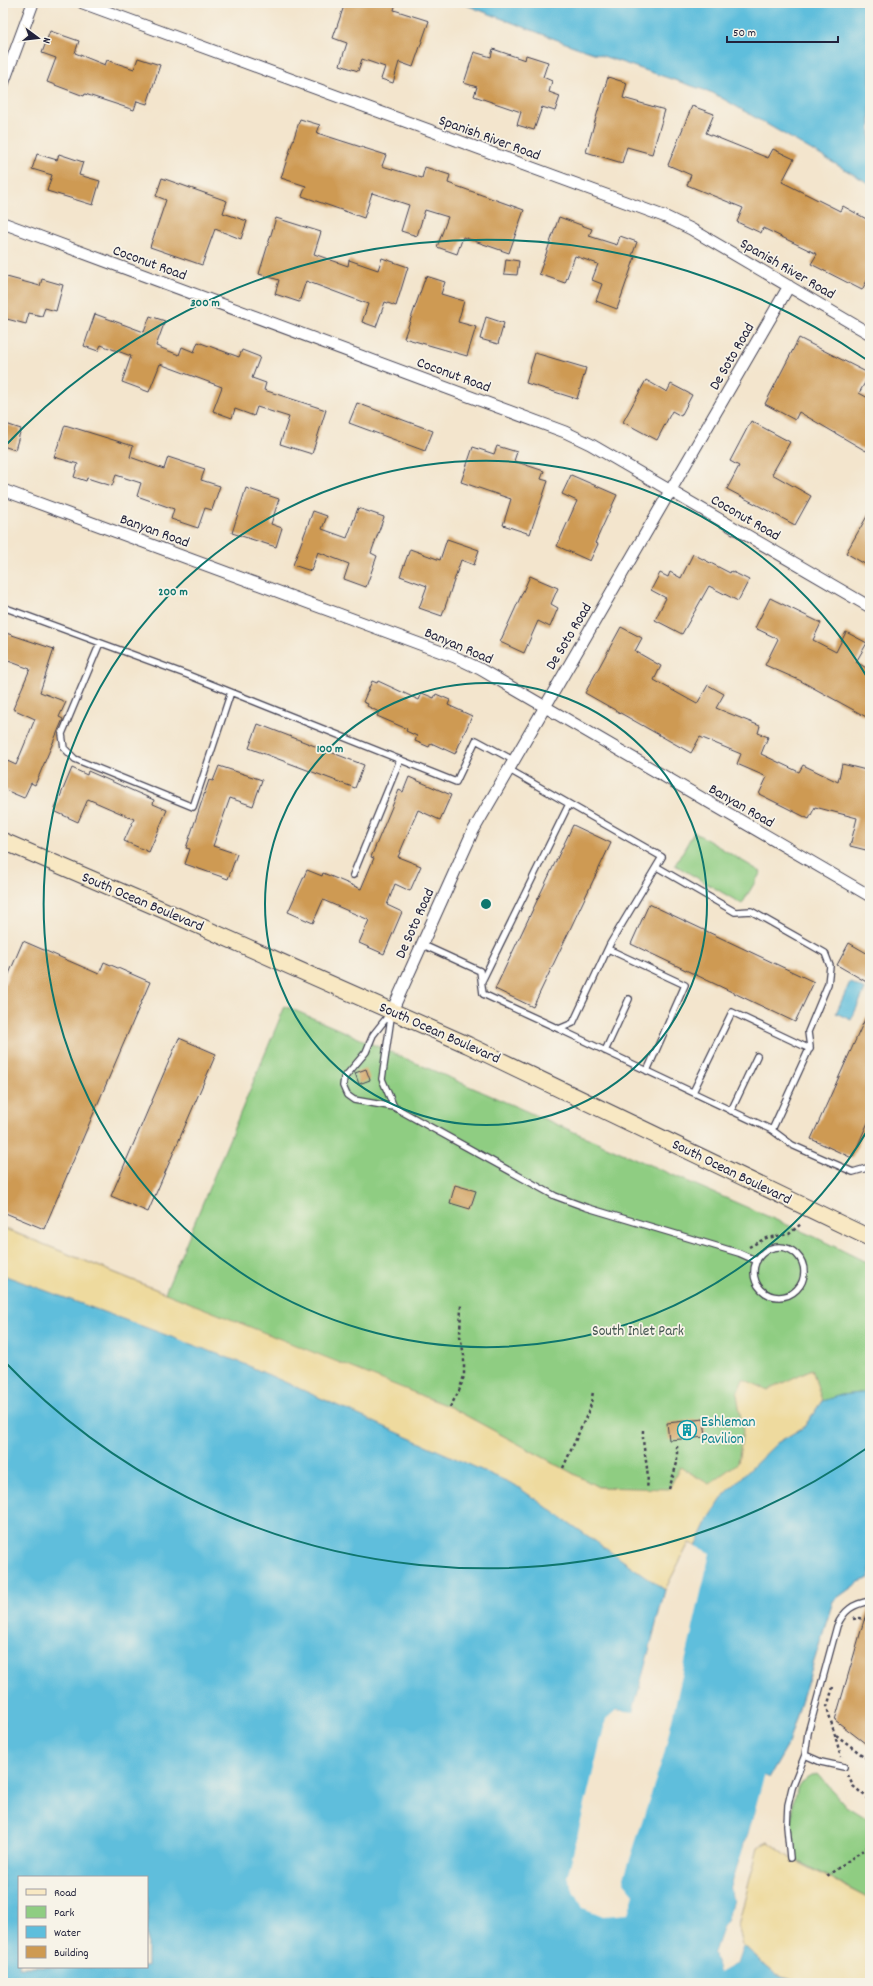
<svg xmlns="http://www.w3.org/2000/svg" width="873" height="1986" font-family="Dekko,sans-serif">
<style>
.green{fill:#8fcd82;stroke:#58785e}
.sand{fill:#eeda9e;stroke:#887e6c}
.water{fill:#5ebedc;stroke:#40708c;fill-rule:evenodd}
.pier{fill:#f3e5cd}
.building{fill:#ce9a52}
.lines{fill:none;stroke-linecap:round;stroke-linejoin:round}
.lane-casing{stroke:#413f51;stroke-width:8}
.street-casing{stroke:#413f51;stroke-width:13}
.secondary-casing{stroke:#413f51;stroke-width:18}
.path{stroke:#413f51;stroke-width:2.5;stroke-dasharray:3 3;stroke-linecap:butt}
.lane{stroke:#fff;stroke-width:5.5}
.street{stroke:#fff;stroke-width:11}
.secondary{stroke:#f8e8c3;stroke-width:16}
.ring{fill:none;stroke:#0f766e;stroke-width:2}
.labels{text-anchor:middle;stroke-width:3.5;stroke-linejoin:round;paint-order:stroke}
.street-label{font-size:15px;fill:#22223b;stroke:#f7f3e8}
.park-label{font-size:15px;fill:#435550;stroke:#f7f3e8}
.culture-label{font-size:15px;fill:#0d838f;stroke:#f7f3e8;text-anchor:start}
.centre{fill:#0f766e;stroke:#f7f3e8;stroke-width:2}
.ring-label{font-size:12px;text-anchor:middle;font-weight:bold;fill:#0f766e;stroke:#f7f3e8;stroke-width:3.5;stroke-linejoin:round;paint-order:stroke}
</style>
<rect width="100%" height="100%" fill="#f7f3e8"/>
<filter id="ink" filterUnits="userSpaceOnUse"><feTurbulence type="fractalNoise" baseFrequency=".025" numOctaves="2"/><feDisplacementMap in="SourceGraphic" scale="8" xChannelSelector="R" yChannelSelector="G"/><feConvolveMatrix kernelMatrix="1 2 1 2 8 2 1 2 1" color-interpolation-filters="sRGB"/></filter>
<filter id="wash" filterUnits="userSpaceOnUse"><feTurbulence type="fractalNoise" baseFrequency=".012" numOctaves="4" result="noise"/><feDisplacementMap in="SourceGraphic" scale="16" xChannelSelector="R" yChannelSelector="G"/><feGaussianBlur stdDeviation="0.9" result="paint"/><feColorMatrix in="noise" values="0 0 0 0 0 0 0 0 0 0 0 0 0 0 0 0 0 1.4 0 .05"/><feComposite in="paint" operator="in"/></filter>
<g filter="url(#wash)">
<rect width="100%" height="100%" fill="#f3e5cd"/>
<path class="green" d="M694,832l67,40 -19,32 -67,-39z
M285,1006l530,231 55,27v128l-29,3 -116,99 -127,-7 -148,-80 -161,-63 -124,-51z
M817,1773l29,33 24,15v78l-73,-39c-6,-25 -14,-79 20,-87z"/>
<path class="sand" d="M3,1228l447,179 148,80 71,2 11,-22 29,17 29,-21 5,-32 -6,-37 6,-15 25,11 44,-21 10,32 -18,26 -27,16 -69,77 -12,26 -7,-3 -24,47 -32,123 -630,-98z
M768,1842l22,16 80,41v84h-65l-29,-9 -33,-29 -5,-19 20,-79z"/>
<path class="water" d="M461,3h409v181l-157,-91 -137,-46z
M850,982l15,8 -14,30 -15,-7z
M3,1275l239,88 273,122 150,105 -32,123 -17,-3 -43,166 14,28 17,2 9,-10 80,-320 3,-30 12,-26 17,-26 52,-51 27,-16 18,-26 19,-6 29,-3v186l-11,4 -26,19 -46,146 -18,31 -4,-2 -19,66h-1l-14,45 2,14 -5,19 -5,7 -9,26 5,19 18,-9 6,-18 33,29 29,9h-802zM19,1877h128v90h-128z"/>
<path class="pier" d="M694,1545l16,8 -46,201 -41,127 11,13 -6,20 -25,2 -20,-8 -16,-30 39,-159 10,-9 17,2 33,-123 1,2 -32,122 -2,2 -15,-3 -43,164 13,26 16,2 7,-8 80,-320z
M764,1776l5,2v2l-3,-2 -18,65 -2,1 -13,44 2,13 -5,20 -6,7 -8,25 5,17 15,-9 6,-18 1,2 -6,18 -18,10 -5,-20 9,-26 5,-7 5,-19 -2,-14 14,-45h1z"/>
<g id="blocks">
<path class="building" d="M345,3h51l-2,7 35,11 -16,46 -14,-5 -6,21 -12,-4 4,-12 -23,-8 -4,12 -18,-6 7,-22 -14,-5z
M50,31l29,10 -4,12 30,12 2,-5 27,9 4,-11 22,7 -13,39 -10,-3 -3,9 -49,-16 -1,2 -37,-14 9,-24 -14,-5z
M493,49l32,11 1,-5 22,7 -5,15 9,4 -3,11 11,4 -5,15 -13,-4 -8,23 -17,-5 4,-13 -47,-16 3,-9 -13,-4 10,-31 17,5z
M608,77l19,6 -4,15 42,12 -13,44 -25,-7 -5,16 -36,-11z
M692,106l22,8 -8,19 62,25 5,-9 21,10 -12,23 58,29 3,-5 27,15v54l-8,15 -51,-26 6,-10 -54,-26 -2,5 -24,-11 6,-14 -56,-23 4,-10 -23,-10z
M300,119l20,6 -3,8 69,22 -4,11 40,12 3,-11 25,8 -2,8 76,27 -15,43 -46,-16 -6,17 -20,-7 11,-30 -23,-7 -8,26 -16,-5 8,-26 -37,-12 -8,25 -62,-22 4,-10 -25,-8z
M37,154l20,6 2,-6 24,8 -4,13 21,6 -7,24 -46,-14 5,-16 -20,-6z
M162,178l65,23 -4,12 24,8 -6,18 -26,-10 -13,36 -52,-18 16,-47 -10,-4z
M559,217l33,12 -3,7 28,9 3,-9 17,6 -5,14 3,1 -18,52 -21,-8 6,-17 -10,-4 6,-16 -23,-8 -10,27 -26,-9z
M276,218l45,14 -7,22 34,12 1,-6 29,10 4,-12 26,9 -12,39 -11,-4 -9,25 -14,-5 6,-18 -62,-23 -7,21 -24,-8 4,-14 -20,-6z
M506,259l13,2 -2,14 -13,-1z
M3,276l37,10 2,-7 21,6 -7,26 -11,-3 -3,8 -13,-3 -3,11 -23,-6z
M426,276l19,6 -4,12 23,7 -6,21 18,5 -9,29 -63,-18z
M95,314l49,18 6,-16 15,5 -9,25 23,9 3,-8 12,5 4,-10 41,15 3,-7 18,7 -8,21 14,5 -2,7 62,20 -14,44 -32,-10 9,-27 -32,-10 -3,9 -19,-7 -3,9 -19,-7 9,-24 -62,-23 -11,28 -27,-10 9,-26 -30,-11 -3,6 -14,-5z
M486,317l18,6 -6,21 -18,-5z
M799,338l71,36 -11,19 11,6v46l-4,6 -67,-39 -4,8 -30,-16z
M535,353l51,15 -9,31 -51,-16z
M646,380l21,12 4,-8 21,11 -11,21 -9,-5 -15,29 -34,-18z
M357,403l76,28 -8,20 -76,-28z
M751,421l39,21 -18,32 39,22 -16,29 -68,-36 12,-23 -9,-5z
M3,423l18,6 -6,21 -12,-4z
M65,425l68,21 -3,11 34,12 4,-12 37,12 -4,11 19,6 -8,24 -7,-2 -7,20 -27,-9 3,-10 -37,-13 4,-13 -25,-8 -4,11 -25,-8 -1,3 -12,-4 4,-13 -24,-7z
M497,446l20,6 -3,9 30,10 -3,8 7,2 -18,53 -27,-9 8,-26 -50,-17 12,-35 21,7z
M571,475l46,20 -22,48 3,1 -8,17 -33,-15 20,-45 -15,-7z
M246,488l33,11 -8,25 11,4 -6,19 -44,-14z
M358,508l26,9 -13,36 6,3 -11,31 -22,-8 5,-15 -31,-12 -7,19 -18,-6 20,-54 14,5 -5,13 25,9z
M870,511v56l-24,-14z
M447,539l32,11 -5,15 -13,-5 -19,56 -23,-8 8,-22 -27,-10 10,-27 30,11z
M693,554l37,19 1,-2 18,9 -11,21 -29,-15 -27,48 -27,-14 11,-22 -15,-8 9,-17 8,4 2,-5 11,6z
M530,576l28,12 -7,16 7,4 -8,19 -12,-6 -14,32 -24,-11z
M770,598l51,25 -8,17 23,12 10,-20 21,11 -11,19 14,8v49l-71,-39 -34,-15 13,-26 -23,-11z
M621,627l21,11 -7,13 26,15 -7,14 43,24 11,-19 16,9 -8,14 44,18 -2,7 10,4 -7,17 38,18 4,-7 35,17 4,-18 28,7v80l-20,-5 7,-28 -42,-11 -6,12 -50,-25 8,-17 -30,-13 4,-10 -41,-17 -9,16 -106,-60z
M3,632l51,17 -14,43 26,10 -7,15 4,2 -28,66 -4,-2 -7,15 -21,-9v-30l13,6 19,-46 -22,-10 17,-40 -27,-10z
M372,681l5,2 1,-2 41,19 3,-7 12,5 2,-4 14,6 -2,5 24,11 -17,38 -24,-11 -2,4 -14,-6 2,-5 -11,-5 1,-2 -30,-13 2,-4 -12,-6 1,-2 -5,-2z
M258,724l106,41 -9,23 -106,-40z
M219,766l43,14 -9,26 -23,-8 -17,48 24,8 -9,25 -43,-15 5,-15 -4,-1 23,-68 4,1z
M72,768l15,7 1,-4 66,29 -1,4 14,6 -18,42 -25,-11 10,-22 -46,-20 -10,23 -24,-11z
M409,777l42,18 -11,25 -22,-10 -20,47 23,9 -11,25 -15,-7 -8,21 15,7 -18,42 -25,-11 10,-23 -46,-20 -10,23 -25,-11 19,-42 15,6 1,-3 38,16 13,-31 -3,-1 28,-67 4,2z
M573,825l38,18 -78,164 -38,-18z
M649,904l165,78 -19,40 -164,-78z
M23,941l76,33 5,-12 46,20 -106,247 -41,-17v-224z
M849,943l21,12v29l-33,-19z
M870,1008v110l-18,40 -41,-19z
M179,1038l37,16 -68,158 -37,-16z
M366,1069l4,11 -11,4 -4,-11z
M455,1185l21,6 -6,18 -20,-6z
M704,1419l2,18 -37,3 -2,-17z
M867,1610l3,1v136l-35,-27z"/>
</g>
</g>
<g filter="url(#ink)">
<use href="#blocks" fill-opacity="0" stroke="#413f51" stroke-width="1"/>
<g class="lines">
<defs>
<path id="lane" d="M3,607l185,68 268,107 20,-42 37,20
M100,643l-38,91 2,14 11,11 118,48 38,-115
M353,875l47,-115
M421,944l59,27 3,23 76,35 14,-6 37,-79 52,-87 -154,-88
M608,949l77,36 -38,86
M482,981l87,-177
M392,1011l-10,68 12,28 -40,-7 -7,-5 -4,-9 1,-8 22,-26 7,-17z
M559,1029l213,101 38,-83 -2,-15 20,-48 2,-18 -5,-13 -74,-42 -16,1 -78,-45
M605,1051l24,-52
M693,1092l39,-80 78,37
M394,1107l161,89 30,11 154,46 18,8
M731,1111l26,-55
M772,1130l20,15 61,27 17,-5
M754 1272a25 25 0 1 1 50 0a25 25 0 1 1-50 0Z
M805,1755l16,7 23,5
M790,1858l-3,-32 1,-21 4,-17 13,-33 3,-22 29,-107c7,-16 16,-22 33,-25"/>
<path id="street" d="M83,3l583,214 25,12 179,105
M3,84l30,-81
M3,223l562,209 25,12 280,163
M3,490l452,167 25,12 390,227
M392,1011l81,-180 316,-545"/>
<path id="secondary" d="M3,841l165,71 300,133 402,193"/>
</defs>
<use href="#lane" class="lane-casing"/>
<use href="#street" class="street-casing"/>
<use href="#secondary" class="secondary-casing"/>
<path class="path" d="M749,1247l17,-9 23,-4 13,-11
M450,1407l9,-16 5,-15v-21l-4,-19 1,-31
M643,1430c-1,21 7,38 4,59
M563,1468l27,-60 3,-16
M669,1489l8,-26v-17
M853,1619l7,-1 8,2
M833,1687l-6,20 14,50
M836,1735l34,26
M848,1775l5,11 17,14
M827,1876l43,-31"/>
<use href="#lane" class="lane"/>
<use href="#street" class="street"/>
<use href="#secondary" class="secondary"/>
</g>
</g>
<g class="ring">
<circle cx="486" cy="904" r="221"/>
<path d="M870 1126A443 443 0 1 1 870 682"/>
<path d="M867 1448A664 664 0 0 1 4 1361M4 447A664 664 0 0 1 867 360"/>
</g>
<defs>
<symbol id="building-ring" viewBox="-11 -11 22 22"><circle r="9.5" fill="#f7f3e8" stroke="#0f9aa8" stroke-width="1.5"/><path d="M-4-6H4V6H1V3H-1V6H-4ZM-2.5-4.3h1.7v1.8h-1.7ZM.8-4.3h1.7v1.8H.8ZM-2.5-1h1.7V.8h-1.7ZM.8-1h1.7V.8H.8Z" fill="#0f9aa8"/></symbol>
</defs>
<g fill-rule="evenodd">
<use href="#building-ring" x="676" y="1419" width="22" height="22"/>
</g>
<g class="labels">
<g class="street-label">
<text transform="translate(490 137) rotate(20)" y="5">Spanish River Road</text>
<text transform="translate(150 262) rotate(20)" y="5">Coconut Road</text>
<text transform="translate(788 268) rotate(30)" y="5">Spanish River Road</text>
<text transform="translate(731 356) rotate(-60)" y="5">De Soto Road</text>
<text transform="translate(454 374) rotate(20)" y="5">Coconut Road</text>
<text transform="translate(746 517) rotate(30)" y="5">Coconut Road</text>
<text transform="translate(155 530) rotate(20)" y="5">Banyan Road</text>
<text transform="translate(568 636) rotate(-59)" y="5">De Soto Road</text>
<text transform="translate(459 645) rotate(23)" y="5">Banyan Road</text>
<text transform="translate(742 805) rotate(30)" y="5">Banyan Road</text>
<text transform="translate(143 901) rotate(23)" y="5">South Ocean Boulevard</text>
<text transform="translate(414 923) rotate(-66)" y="5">De Soto Road</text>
<text transform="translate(440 1032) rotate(24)" y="5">South Ocean Boulevard</text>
<text transform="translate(732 1171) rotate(26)" y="5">South Ocean Boulevard</text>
</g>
<g class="park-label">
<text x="638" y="1335">South Inlet Park</text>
</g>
<g class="culture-label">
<text x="701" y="1426">Eshleman<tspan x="701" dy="17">Pavilion</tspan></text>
</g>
</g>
<circle cx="486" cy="904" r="6" class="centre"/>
<g class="ring-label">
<text x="205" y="306">300 m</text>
<text x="173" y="595">200 m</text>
<text x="330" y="752">100 m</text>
</g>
<rect width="873" height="1986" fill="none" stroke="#f7f3e8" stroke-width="16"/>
<rect x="18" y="1876" width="130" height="92" fill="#f7f3e8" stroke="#a29fa3"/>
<rect x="26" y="1889" width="20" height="6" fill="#f8e8c3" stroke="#a29fa3"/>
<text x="54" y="1896" font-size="12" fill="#22223b">Road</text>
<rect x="26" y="1906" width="20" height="12" fill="#8fcd82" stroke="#a29fa3"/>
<text x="54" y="1916" font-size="12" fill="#22223b">Park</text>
<rect x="26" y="1926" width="20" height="12" fill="#5ebedc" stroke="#a29fa3"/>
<text x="54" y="1936" font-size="12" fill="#22223b">Water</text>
<rect x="26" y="1946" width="20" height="12" fill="#ce9a52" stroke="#a29fa3"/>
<text x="54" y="1956" font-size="12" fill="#22223b">Building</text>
<g transform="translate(38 38) rotate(105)" stroke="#f7f3e8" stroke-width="3" paint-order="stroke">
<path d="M0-3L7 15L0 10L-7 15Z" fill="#22223b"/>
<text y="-6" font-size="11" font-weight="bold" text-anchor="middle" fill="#22223b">N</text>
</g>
<path d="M727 36v6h111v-6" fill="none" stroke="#22223b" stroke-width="2"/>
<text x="733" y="36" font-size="12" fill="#22223b" stroke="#f7f3e8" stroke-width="3" paint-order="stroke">50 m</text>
</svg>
